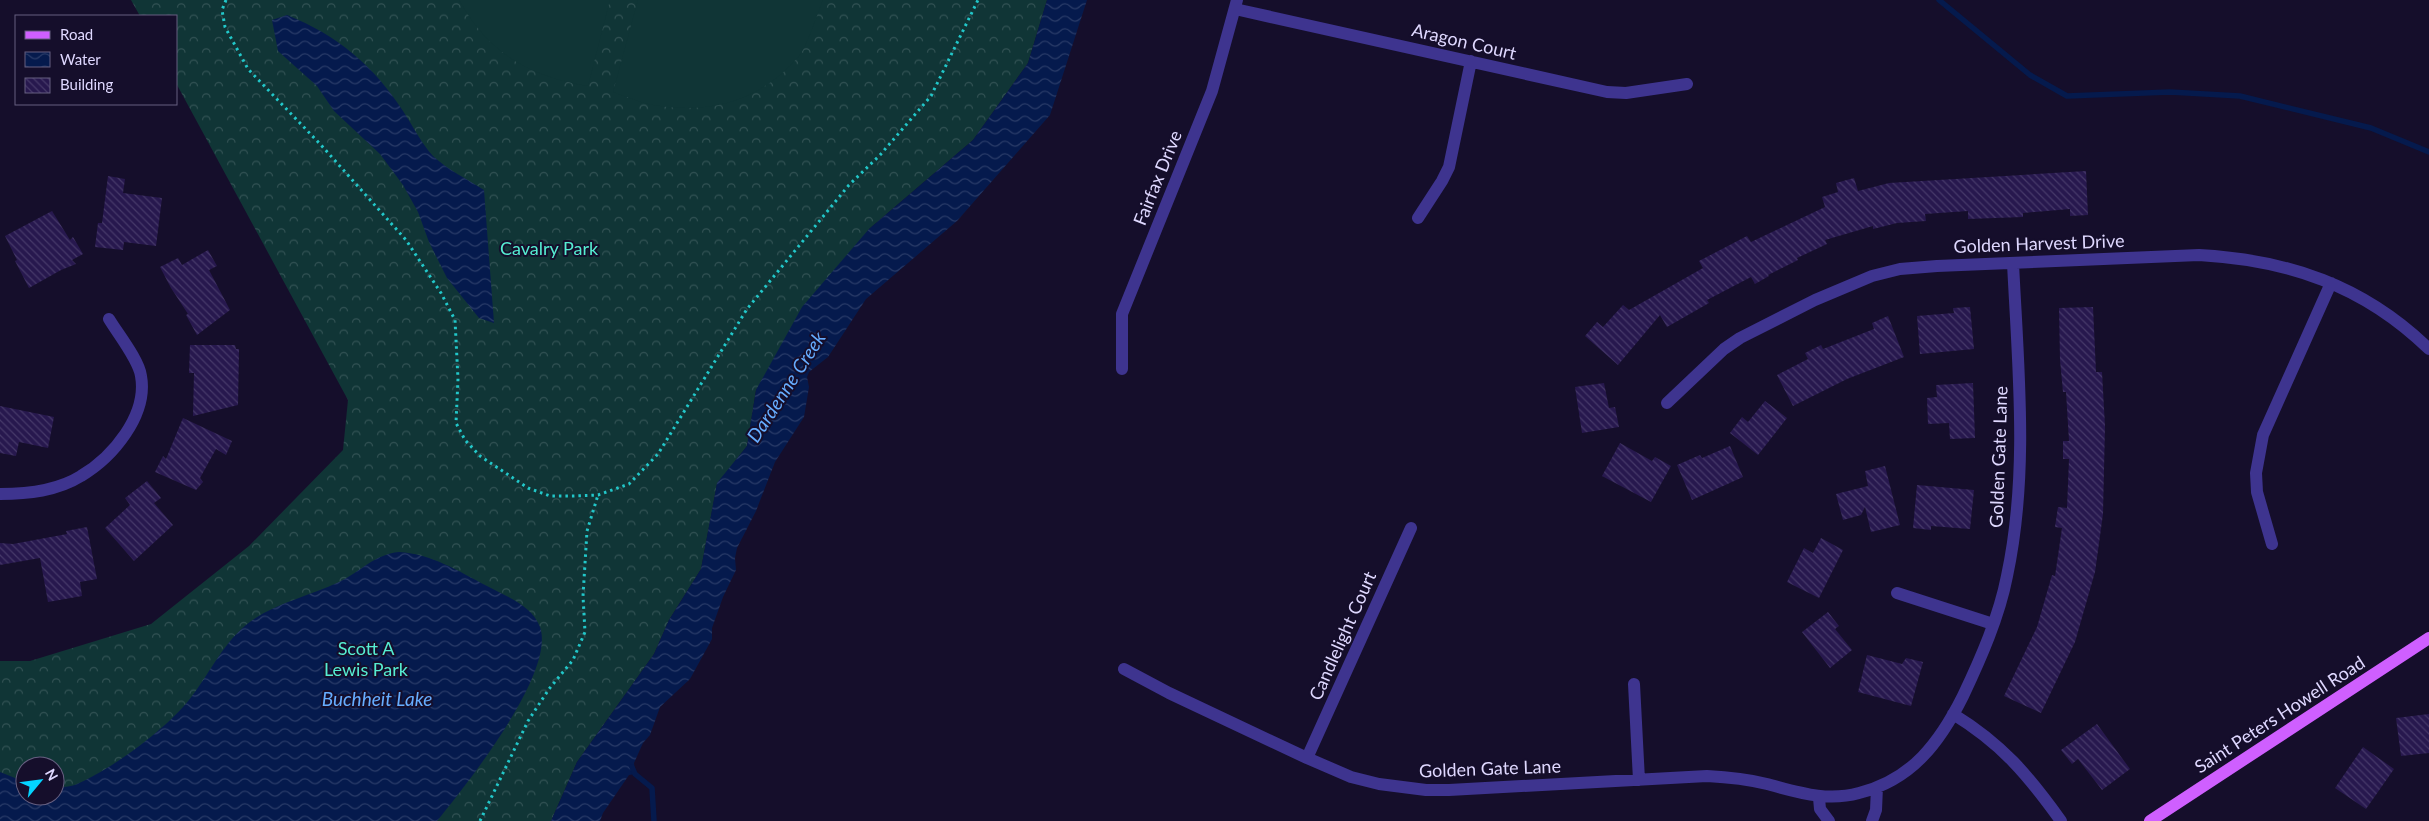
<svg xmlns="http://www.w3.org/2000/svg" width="2429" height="821" font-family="Lato,sans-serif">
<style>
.forest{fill:url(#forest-crowns);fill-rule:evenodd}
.pitch{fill:#103536}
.water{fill:url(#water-waves)}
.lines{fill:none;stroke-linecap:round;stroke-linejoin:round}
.stream{stroke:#051a4d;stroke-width:5.5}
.building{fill:url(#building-back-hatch)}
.path{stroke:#22c7c9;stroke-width:3;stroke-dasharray:2.5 4;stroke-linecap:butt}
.minor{stroke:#3e348f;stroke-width:12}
.major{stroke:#cf5fff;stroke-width:12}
.labels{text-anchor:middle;stroke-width:4;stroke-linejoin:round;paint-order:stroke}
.street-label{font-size:18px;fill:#dfd8ff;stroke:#150e2b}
.park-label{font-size:18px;fill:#56edd2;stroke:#150e2b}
.water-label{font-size:19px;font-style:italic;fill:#66adff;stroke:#150e2b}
</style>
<defs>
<pattern id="forest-crowns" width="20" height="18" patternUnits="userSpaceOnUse" patternTransform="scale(1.25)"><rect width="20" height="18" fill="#103536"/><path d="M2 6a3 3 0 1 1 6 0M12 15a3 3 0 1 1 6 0" fill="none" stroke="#325254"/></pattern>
<pattern id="water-waves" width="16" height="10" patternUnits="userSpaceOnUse" patternTransform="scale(1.25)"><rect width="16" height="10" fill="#051a4d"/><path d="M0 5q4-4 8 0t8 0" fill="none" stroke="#293b68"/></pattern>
<pattern id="building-back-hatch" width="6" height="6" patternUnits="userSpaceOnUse" patternTransform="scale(1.25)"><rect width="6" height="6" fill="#27184e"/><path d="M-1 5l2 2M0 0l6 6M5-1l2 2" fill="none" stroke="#463969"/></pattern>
</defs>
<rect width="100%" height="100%" fill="#150e2b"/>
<path class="forest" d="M131,0h916l-19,63 -55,77 -104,89 -113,161 -9,56 -30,38 -16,85 -32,51 -15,34 -77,108 -26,59h-551v-160h30l121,-37 98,-78 94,-96 5,-50 -172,-317v-67h-36zM25,766h30v30h-30z"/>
<path class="pitch" d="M459,0h151l-22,86c-59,-10 -99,-32 -129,-86z
M638,0h185c-6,14 -16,47 -24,56 -38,45 -90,59 -146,49 -13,-2 -27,-9 -40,-13z"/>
<path class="water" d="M1047,0h40l-37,115 -93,106 -91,78 -38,58 -19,15 -2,5 2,10 -5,30 -29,45 -19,49 -19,37 -2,10 1,12 -13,27 -11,31v11l-22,40 -30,28 -10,28 -7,8 -9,20 1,11 -6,1 -26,38 -3,8h-49l26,-59 77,-108 15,-34 32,-51 16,-86 30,-37 9,-56 46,-83 67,-78 104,-89 55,-77z
M287,15c50,20 87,51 116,96 10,15 18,32 30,45 15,14 34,23 51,34l10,133 -15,-5 -32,-40 -18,-36 -11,-30 -15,-27 -23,-31 -46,-43 -17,-25 -39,-35 -6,-31z
M399,552c33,2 59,19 88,34 18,10 45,19 53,41 16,46 -74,158 -103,194h-437v-49l25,10v14h30v-8c7,-1 16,-1 22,-4 35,-15 89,-55 112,-84 20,-25 32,-54 57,-75 27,-22 62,-28 93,-43 21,-10 36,-28 60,-30z"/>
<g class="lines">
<path class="stream" d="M1939,0l91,75 37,21 103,-4 70,4 131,32 58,24
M632,767l3,7 17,14 2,33"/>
</g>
<path class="building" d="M2086,171l2,44 -18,1v-7l-47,4v4l-55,2v-8l-43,3 1,7 -29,2 -24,6v-3l-48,14 2,4 -30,14 1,2 -30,15 1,1 -14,8 -4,-7 -44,23 2,3 -42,24 -7,-12 -42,50 -33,-29 12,-14 6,5 20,-22 6,5 74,-42 -4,-7 48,-25 4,6 74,-35 -3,-10 16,-5 -2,-9 18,-5 4,13 31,-8z
M108,176l17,3 -2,14 39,5 -6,48 -32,-4 -1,8 -28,-3 3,-24h4z
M52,211l18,29 3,-3 10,17 -11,6 4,4 -15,6 -32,18 -14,-27 2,-1 -12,-24z
M208,250l9,16 -8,4 21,40 -33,25 -11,-20 2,-1 -17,-26 -11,-21 18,-9 4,7z
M1970,307l4,42 -54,5 -3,-38 37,-3 -1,-5z
M2093,307l3,65h6l3,54 -2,88 -8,58 -20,70 -34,71 -37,-17 33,-69 15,-52 3,1 7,-48 -7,-1 3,-20 9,1 2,-49h-6v-18h6l-3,-49h-3l-3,-32 -1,-52z
M1888,316l16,41 -57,22 -54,27 -16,-31 31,-16 -3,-6 16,-8 2,4 51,-20 -2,-6z
M190,345h45l1,4h3l-1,56 -45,11 1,-43h-5z
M1604,383l5,25 6,-1 4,20 -37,6 -7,-46z
M1973,383l2,55 -25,1 -1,-16 -21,1 -1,-26 10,-1 -1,-12z
M1765,401l22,17 -29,37 -28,-22 12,-16 6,5z
M0,406l54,11 -6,31 -29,-6 -3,14 -16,-3z
M183,418l49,23 -6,14 -10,-6 -16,29 3,4 -7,8 -41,-18 8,-16 3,3z
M1620,443l32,18 3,-4 16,9 -20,36 -49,-26z
M1730,446l13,31 -51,23 -15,-35 23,-10 2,3z
M1885,466l15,59 -29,7 -6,-25 -4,8 -18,5 -7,-26 32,-8 -3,-15z
M147,481l14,17 -7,5 19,22 -39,36 -29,-33 25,-23 -5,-7z
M1917,485l57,5 -4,39 -39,-3v4l-18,-2z
M87,527l10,52 -17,3 2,14 -34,6 -8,-44 -40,7v-22l13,1 54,-10 -1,-3z
M1821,538l22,12 -24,48 -32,-16 17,-34 9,5z
M1828,612l11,14 -4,3 17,21 -22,18 -28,-36z
M1867,655l35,9 4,-6 17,4 -12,44 -53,-14z
M2429,714v39l-28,3 -5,-38z
M2097,724l33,45 -28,21 -24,-31 -6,5 -11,-14z
M2363,747l31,22 -28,40 -31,-21z"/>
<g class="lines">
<path class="path" d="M226,0l-4,10 3,17 23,42 73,76 85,95 35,53 14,27 3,59 -2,44 9,17 15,16 48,32 22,8h23l25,-1 31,-11 29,-30 89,-145 102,-124 31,-30 51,-59 47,-96
M480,821l48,-100 21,-32 24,-29 12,-28 -2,-36 4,-65 11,-36"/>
<path class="minor" d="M1235,9l372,83 19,1 61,-9
M1418,218l24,-37 7,-14 22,-106
M1122,369v-55l90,-223 25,-91
M1667,403l57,-54 16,-11 75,-38 57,-24 28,-7 37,-3 262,-11c89,5 164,30 230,94
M0,494c28,0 57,-3 81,-18 32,-19 67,-61 60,-100 -2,-16 -23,-42 -32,-57
M2272,544l-15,-52 -1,-19 7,-38 68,-152
M1897,593l96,31
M1124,669l45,24 138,65 44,19 28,7 47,6h23l258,-14c20,1 40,3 60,8 31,8 59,18 92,9 53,-13 81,-51 104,-97 18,-38 36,-79 44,-120 22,-103 11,-209 6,-313
M1634,684l5,96
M1953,714c49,30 75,61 108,107
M1307,758l104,-230
M1819,798l1,11 9,12
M1872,821l4,-11 1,-23"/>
<path class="major" d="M2150,821l279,-183"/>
</g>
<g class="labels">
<g class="street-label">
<text transform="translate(1464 42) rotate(13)" y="6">Aragon Court</text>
<text transform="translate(1158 178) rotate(-68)" y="6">Fairfax Drive</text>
<text transform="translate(2039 244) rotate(-2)" y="6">Golden Harvest Drive</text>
<text transform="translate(1999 457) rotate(-88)" y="6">Golden Gate Lane</text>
<text transform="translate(1343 636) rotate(-66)" y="6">Candlelight Court</text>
<text transform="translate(2280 715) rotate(-33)" y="6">Saint Peters Howell Road</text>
<text transform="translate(1490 769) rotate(-2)" y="6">Golden Gate Lane</text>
</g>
<g class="park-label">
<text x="549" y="255">Cavalry Park</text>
<text x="366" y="655">Scott A<tspan x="366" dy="21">Lewis Park</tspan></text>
</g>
<g class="water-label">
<text transform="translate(786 387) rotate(-57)" y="7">Dardenne Creek</text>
<text x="377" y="706">Buchheit Lake</text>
</g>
</g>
<rect x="15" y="15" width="162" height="90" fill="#150e2b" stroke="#665f80"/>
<rect x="25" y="31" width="25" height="8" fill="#cf5fff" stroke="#665f80"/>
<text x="60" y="40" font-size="15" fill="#dfd8ff">Road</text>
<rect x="25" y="52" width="25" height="15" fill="url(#water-waves)" stroke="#665f80"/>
<text x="60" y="65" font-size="15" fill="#dfd8ff">Water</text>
<rect x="25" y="78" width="25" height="15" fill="url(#building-back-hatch)" stroke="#665f80"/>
<text x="60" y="90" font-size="15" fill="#dfd8ff">Building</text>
<g transform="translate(40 781) rotate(61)"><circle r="24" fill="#150e2b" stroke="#665f80"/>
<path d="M0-4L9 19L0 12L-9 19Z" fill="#04d4ff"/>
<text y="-8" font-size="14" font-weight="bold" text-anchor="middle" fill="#dfd8ff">N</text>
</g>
</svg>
